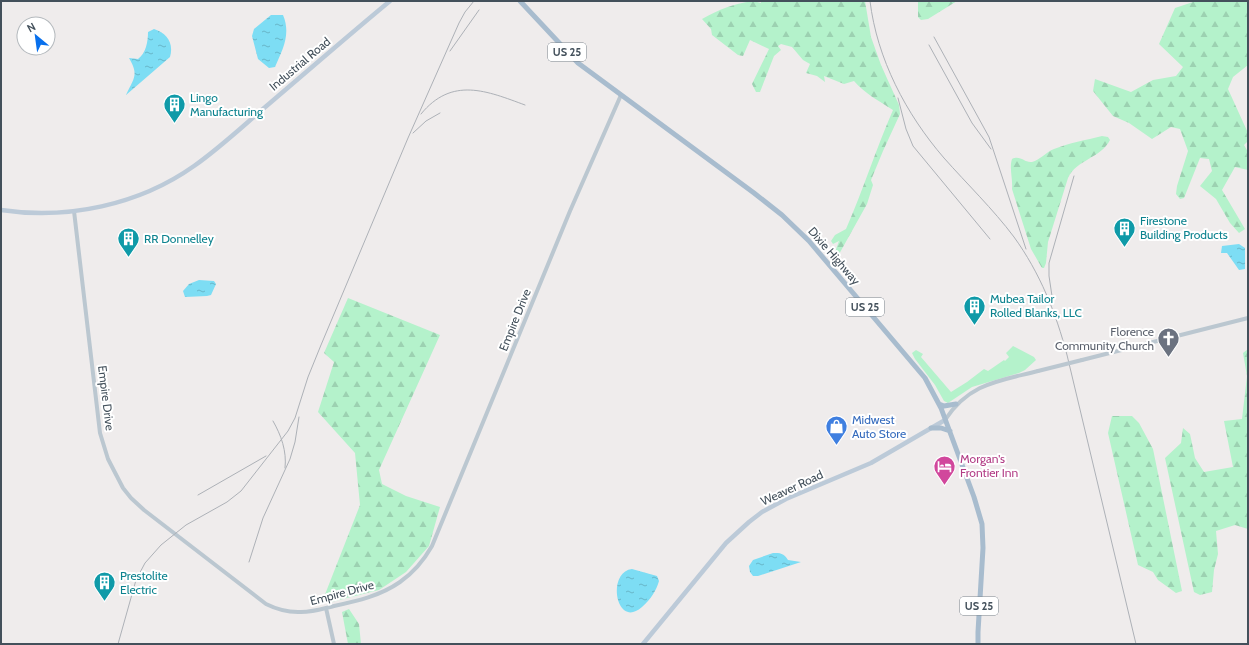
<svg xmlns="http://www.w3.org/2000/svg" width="1249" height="645" font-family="Cabin,sans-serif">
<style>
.green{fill:#b4f2cb}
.forest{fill:url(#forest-firs)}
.water{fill:url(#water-ripples)}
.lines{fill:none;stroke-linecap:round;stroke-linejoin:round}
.tertiary{stroke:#bbc7d0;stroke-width:4}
.secondary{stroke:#bccad8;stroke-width:4.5}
.primary{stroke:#a8bcce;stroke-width:5}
.rail{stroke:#adb1b7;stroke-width:1}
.tertiary-bridge{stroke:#bbc7d0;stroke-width:4}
.labels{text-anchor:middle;stroke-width:4;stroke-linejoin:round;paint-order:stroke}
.shield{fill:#fff;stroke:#7b848c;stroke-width:1}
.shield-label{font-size:11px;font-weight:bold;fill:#43505b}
.street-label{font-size:12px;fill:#43505b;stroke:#fff}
.culture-label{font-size:12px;fill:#0d838f;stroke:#fff;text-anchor:start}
.worship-label{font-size:12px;fill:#5b616d;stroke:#fff;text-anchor:end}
.shop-label{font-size:12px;fill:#366cbe;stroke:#fff;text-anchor:start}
.hotel-label{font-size:12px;fill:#b23c85;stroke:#fff;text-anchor:start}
</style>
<defs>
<pattern id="forest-firs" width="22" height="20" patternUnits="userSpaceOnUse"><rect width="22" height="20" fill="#b4f2cb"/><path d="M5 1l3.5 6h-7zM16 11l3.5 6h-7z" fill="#9cd1b1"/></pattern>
<pattern id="water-ripples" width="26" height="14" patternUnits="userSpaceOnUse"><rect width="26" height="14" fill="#7dddf4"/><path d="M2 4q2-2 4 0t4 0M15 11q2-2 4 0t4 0" fill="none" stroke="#68b6c9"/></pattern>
</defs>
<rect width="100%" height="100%" fill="#efecec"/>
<path class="green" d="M1013,346l21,11 2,3 -11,10 -6,3 -47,14 -24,16 -4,-2 -9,-16 -20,-26 -3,-6 4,-3 7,4 -2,3 30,35 16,-10 17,-13 4,2 16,-11 1,1 4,-4 -3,-4z"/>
<path class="forest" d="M753,1l8,2v-2h104l6,36 10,28 18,40 1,9 -17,37 -12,29 2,5 -6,19 -29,52 -4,-1 5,-14 -6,3 -2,-3 4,-6 11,-6c17,-39 30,-80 47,-119 -14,-9 -29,-17 -39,-29l-10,3 -20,-8 1,6 -8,-6 -11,-3 4,-9 -7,-4 -11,-13 -11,-3 -3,2 3,4 -7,6 -14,36h-4l-4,-8 17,-35 -19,-9 -7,16 -5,-1 -26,-20 -1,-6 -9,-10c18,-10 30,-15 51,-18z
M918,1h39l-29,18 -7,1 -3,-3z
M1196,1h52v64l-15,12 -5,12 20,44v8l-4,4 4,7v18l-13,-3 -13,23 23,39 -6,4 -9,-10 -14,-24 -16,-13 12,-15 -3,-12 -9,-1 -16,40 -4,1 -4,-5 1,-8 11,-35 -8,-22 -9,-2 -19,12 -23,-16 -16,-7 -20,-25 2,-12 36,13 22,-12 23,-4 7,-9 -24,-23 16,-36z
M1102,136l6,1 2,3c-9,18 -34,20 -42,38l-20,64 -2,21 -2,5h-2l-11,-19 -19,-60c1,-10 -3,-21 0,-30 9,-4 12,4 20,3 8,-2 14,-10 22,-13 15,-6 32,-9 48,-13z
M348,298l92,37 -61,135 3,14 24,12 34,11 -11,39 -23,26 -27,18 -52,13 -3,-6 36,-92 -5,-52 -37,-41 16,-50 -10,-9z
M1248,349v180l-13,-4 -19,6 2,23 -4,16 -2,22 -12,3 -6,-3 -29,-134 16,-15 2,-15 7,6 5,24 9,14 29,-5 -9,-46 18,-2 5,-43 -4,-23z
M1112,416h20l7,7 14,26 29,142 -6,2 -18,-13 -5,-8 -15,-7 -30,-132z
M349,609l10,15 2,20h-13l-6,-32z"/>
<path class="water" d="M271,15h12c8,19 0,34 -8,52l-6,1 -11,-9 -6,-23 2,-7z
M154,29c13,4 20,14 16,28l-44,38c8,-17 13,-20 3,-37l9,1c8,-6 10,-17 10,-27z
M1239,244l6,4v21l-6,1 -12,-17h-6l1,-7z
M199,280l15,1 2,3 -5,11 -4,1 -22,1 -2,-6 6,-7z
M773,553c7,0 11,0 15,7l13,2 -43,14h-5l-3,-4 -1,-6 4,-6z
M632,569l25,7 2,5c-3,10 -8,18 -17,26 -26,23 -36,-35 -10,-38z"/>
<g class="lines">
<path class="tertiary" d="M74,211l26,222 8,26 15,29 8,10 13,12 122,94c10,5 20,8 32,8 12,1 24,-3 36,-6 23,-5 46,-10 66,-24 13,-9 24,-22 32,-36l138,-335 51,-116
M1082,360l166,-42
M945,420c24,-37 54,-39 93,-49
M326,608l8,36"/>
<path class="secondary" d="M1,210c66,10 138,-5 193,-44 27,-19 51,-42 76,-63 40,-34 80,-69 120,-102
M643,644l83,-101 23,-21 13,-10 24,-13 85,-36 74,-43"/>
<path class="primary" d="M520,1l58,62 176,130 28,22 27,26 116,137 16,30 33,89 8,27 1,24 -5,84v12
M939,404l5,2 12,-2
M931,428h10l9,3"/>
<path class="rail" d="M870,1c7,58 36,113 74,157 23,26 49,51 70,79 26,36 42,76 53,118l69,289
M934,37l55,100 37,112
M929,45l43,78 19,26
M450,51l29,-41
M898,98l8,31 7,17 77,93
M421,114c31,-38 66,-23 104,-9
M413,133l13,-12 14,-8
M1052,296l-3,-20v-13l25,-87
M273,421c8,14 14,30 12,47
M198,495l68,-39
M249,562l14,-44 27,-59 5,-17 4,-25
M118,644l18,-64 9,-17 16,-18 25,-20 41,-23 14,-11 47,-60 7,-13 13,-41 13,-32 87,-207 51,-115 6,-11 9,-11"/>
<path class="tertiary-bridge" d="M1038,371l44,-11"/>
</g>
<defs>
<symbol id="building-pin" viewBox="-11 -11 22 30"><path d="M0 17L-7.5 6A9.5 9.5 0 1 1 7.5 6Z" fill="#0f9aa8" stroke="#fff"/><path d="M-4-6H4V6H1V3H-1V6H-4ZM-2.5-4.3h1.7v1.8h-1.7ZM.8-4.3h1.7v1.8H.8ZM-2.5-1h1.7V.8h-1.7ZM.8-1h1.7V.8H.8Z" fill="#fff"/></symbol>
<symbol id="church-pin" viewBox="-11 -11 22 30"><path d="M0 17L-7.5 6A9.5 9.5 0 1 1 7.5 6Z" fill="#6b7280" stroke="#fff"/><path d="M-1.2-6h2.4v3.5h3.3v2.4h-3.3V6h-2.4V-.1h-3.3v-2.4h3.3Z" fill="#fff"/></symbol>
<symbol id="shop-pin" viewBox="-11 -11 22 30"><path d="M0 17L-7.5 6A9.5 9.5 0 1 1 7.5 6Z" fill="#3f7fe0" stroke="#fff"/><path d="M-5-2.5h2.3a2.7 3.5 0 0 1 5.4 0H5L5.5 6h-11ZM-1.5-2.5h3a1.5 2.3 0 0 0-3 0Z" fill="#fff"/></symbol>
<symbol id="hotel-pin" viewBox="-11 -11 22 30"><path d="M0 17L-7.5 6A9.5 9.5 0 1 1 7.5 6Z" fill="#d1479c" stroke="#fff"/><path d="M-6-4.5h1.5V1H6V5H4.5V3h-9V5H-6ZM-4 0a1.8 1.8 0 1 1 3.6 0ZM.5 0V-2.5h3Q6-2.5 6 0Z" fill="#fff"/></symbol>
</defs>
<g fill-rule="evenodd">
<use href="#building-pin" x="162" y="92" width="25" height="34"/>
<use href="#building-pin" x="1112" y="216" width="25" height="34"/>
<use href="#building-pin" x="116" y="226" width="25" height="34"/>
<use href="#building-pin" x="962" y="294" width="25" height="34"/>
<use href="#church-pin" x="1156" y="326" width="25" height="34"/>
<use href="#shop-pin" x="824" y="414" width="25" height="34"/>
<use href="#hotel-pin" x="932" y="454" width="25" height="34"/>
<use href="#building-pin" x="92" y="570" width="25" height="34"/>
</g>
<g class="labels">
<g class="shield">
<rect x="548" y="43" width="38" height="18" rx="3"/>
<rect x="846" y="298" width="38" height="18" rx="3"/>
<rect x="960" y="597" width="38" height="18" rx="3"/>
</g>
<g class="shield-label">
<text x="567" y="56">US 25</text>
<text x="865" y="311">US 25</text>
<text x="979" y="610">US 25</text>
</g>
<g class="street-label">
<text transform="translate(300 64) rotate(-40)" y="4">Industrial Road</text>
<text transform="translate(834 256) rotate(49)" y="4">Dixie Highway</text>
<text transform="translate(515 320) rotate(-68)" y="4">Empire Drive</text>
<text transform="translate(106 398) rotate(83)" y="4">Empire Drive</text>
<text transform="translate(792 488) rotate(-25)" y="4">Weaver Road</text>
<text transform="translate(342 593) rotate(-15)" y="4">Empire Drive</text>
</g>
<g class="culture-label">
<text x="190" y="102">Lingo<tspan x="190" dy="14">Manufacturing</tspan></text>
<text x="1140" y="225">Firestone<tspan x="1140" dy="14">Building Products</tspan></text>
<text x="144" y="243">RR Donnelley</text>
<text x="990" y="303">Mubea Tailor<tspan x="990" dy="14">Rolled Blanks, LLC</tspan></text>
<text x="120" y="580">Prestolite<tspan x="120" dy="14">Electric</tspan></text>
</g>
<g class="worship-label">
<text x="1154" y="336">Florence<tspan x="1154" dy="14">Community Church</tspan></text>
</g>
<g class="shop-label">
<text x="852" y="424">Midwest<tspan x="852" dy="14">Auto Store</tspan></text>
</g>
<g class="hotel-label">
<text x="960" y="463">Morgan's<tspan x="960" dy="14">Frontier Inn</tspan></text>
</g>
</g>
<rect width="1249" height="645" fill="none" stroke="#43505b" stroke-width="4"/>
<g transform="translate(36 36) rotate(331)"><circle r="19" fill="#ffffff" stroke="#b4b9bd"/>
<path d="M0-3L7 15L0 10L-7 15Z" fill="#0870ed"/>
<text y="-6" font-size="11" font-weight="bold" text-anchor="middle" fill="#43505b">N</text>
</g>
</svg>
